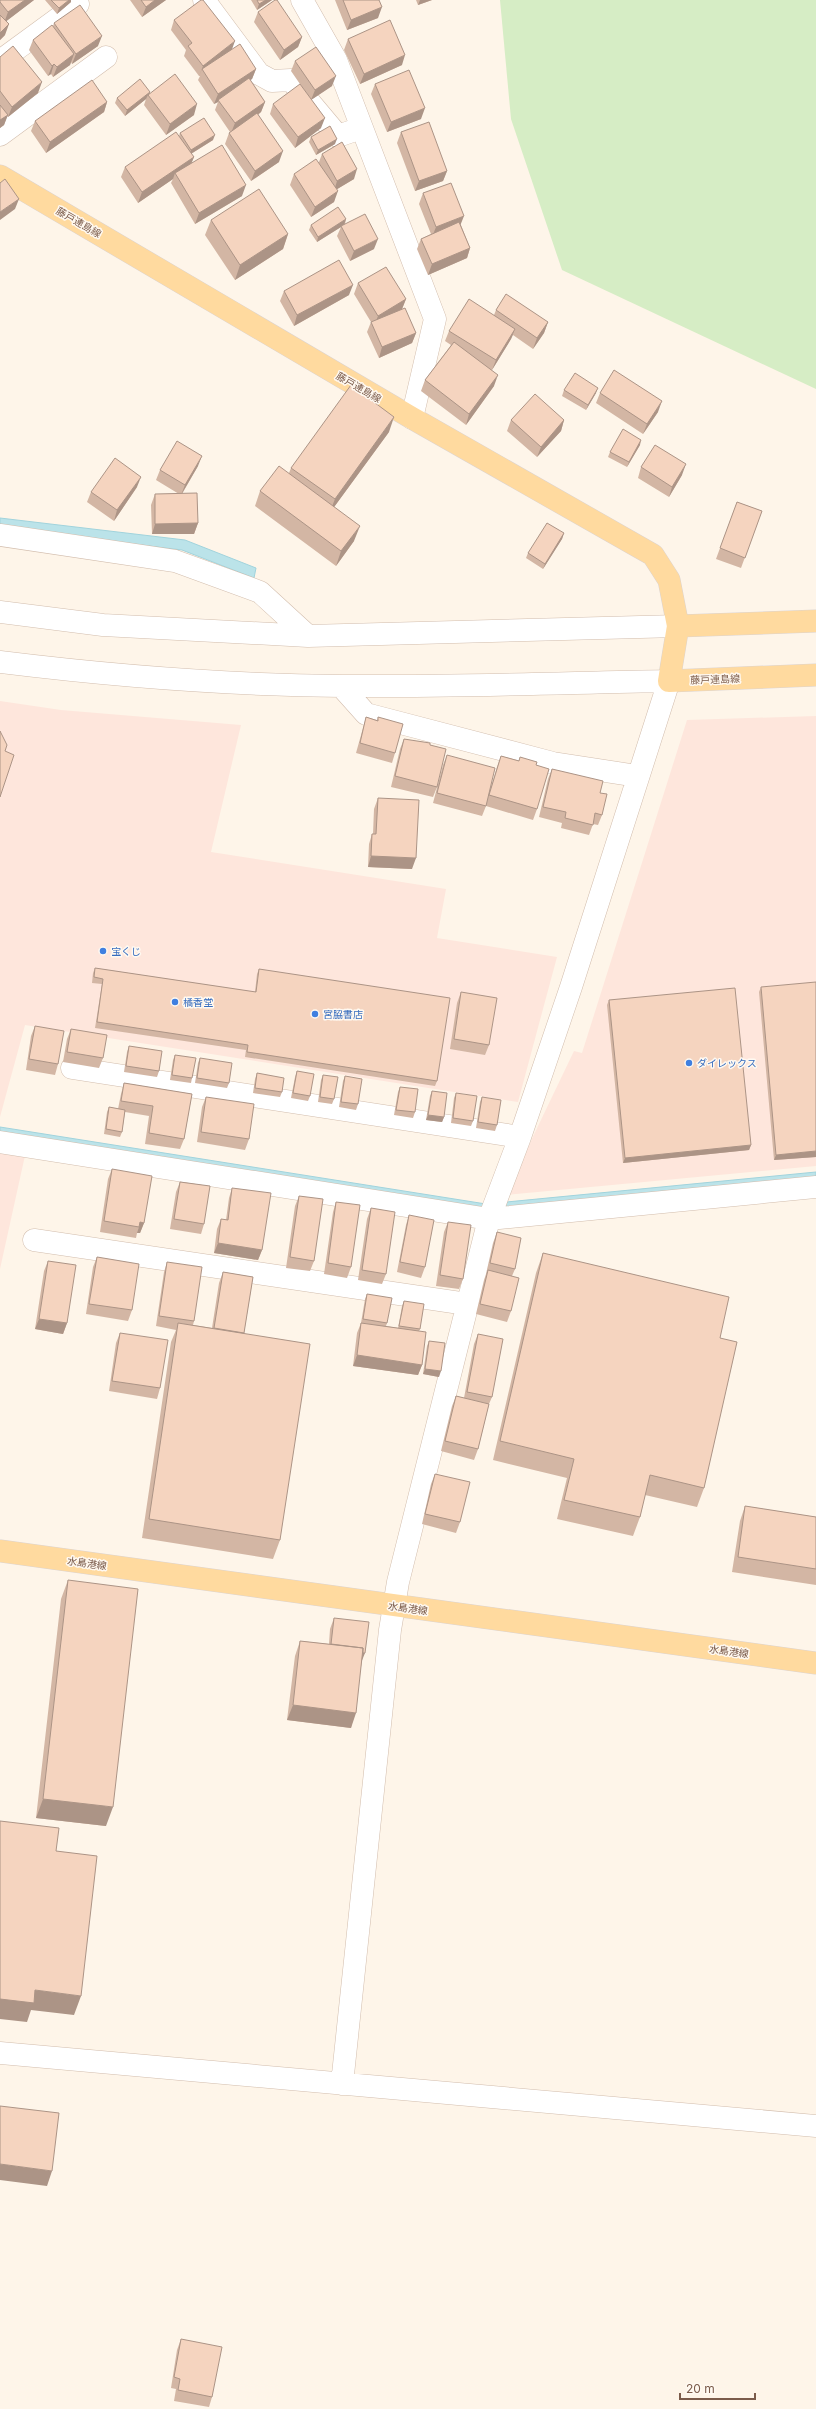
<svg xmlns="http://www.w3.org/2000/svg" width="816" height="2409" font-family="Inter,'Noto Sans JP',sans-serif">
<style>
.commercial{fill:#fee6dc}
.green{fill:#d6edc5}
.water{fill:#bbe3e9;stroke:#a1d3dc}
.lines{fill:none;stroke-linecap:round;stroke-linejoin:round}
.minor-casing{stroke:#d2bdad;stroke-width:23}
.major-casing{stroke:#ddd4d0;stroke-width:23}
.minor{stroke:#fff;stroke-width:22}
.major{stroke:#ffda9f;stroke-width:22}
.wall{fill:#d3b6a4}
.shaded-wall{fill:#ac9486}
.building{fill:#f5d4bf;stroke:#ac9486}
.shop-dot{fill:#3f7fe0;stroke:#fff9f1;stroke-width:1.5}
.labels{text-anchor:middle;stroke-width:3;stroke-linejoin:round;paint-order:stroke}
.street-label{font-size:10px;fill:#7b5b4a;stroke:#fff9f1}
.shop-label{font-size:10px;fill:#366cbe;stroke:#fff9f1;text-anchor:start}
</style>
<rect width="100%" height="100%" fill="#fef5e9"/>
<path class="commercial" d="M0,701l61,9 180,15 -30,127 235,37 -9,49 120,19 -39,145 -493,-77 -25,92z
M816,716v450l-311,29 69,-144 8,2 105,-333z
M0,1147l26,4 -26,118z"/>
<path class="green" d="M500,0h316v389l-254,-119 -51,-151z"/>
<path class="water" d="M0,518l185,22 71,28 -2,10 -72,-28 -182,-22z
M0,1127l486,77 330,-32v10l-330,31 -486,-79z"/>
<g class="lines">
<defs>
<path id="minor" d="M204,0l55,74 13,7 19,-1 47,56 23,-8
M302,0l34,60 99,259 -23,99
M0,61l78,-57 -3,-4
M0,135l106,-78
M0,535l175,26 85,31 48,44
M0,612l103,13 205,11 370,-10
M0,662c113,14 228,23 342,24 109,1 218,-3 327,-5l-98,306 -51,150 -31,82 -91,363 -8,48 -48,454
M341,686l25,28 187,49 84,13
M72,1068l448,69
M0,1142l489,77 327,-32
M34,1240l433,64
M0,2053l816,73"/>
<path id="major" d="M0,176l412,242 241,137 16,25 9,46 -9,55 147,-6
M678,626l138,-5
M0,1551l816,112"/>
</defs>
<use href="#minor" class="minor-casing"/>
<use href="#major" class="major-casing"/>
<use href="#minor" class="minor"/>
<use href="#major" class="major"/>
</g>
<path class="wall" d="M0,0h34l-28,21 -1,14 -5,5z
M45,0h26v2l-14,12z
M130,0h36l-24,17z
M251,0h21l-15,10z
M335,0h44l-1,18 -31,12z
M416,0h16l-14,5z
M258,12l44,25 -4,10 -18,13 -26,-38z
M174,20l58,30 24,19 -4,10 -2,1 15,22 -4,10 -3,3 21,47 -28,19 -26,-37 4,-11 1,-1 -15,-22 3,-8 -4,2 -16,-24 2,-4h-1l-15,-20 2,-6 -15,-20z
M54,23l44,23 -26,18 -1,-2 -1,3 -17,12 -2,-3 -3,2 -19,-26 4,-10 20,-14z
M348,39l54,26 -42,19 -16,-34z
M0,57l38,36 -30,24 -1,-1 -3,9 -4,3z
M295,61l37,25 -21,14 -20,-29z
M375,84l46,35 -34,13 -16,-38z
M150,93l44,22 -28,20 -22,-30 2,-6 -21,17 -10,-13 2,-5z
M107,102l-3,10 -58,41 -15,-22 4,-10z
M273,104l48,24 -26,20 -25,-34z
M401,132l46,39 -4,10 -28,10 -18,-48z
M180,133l33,7 -22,14 3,3 -3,6 51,33 -47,28 -24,-41 2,-4 -35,24 -17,-26 4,-10 54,-31z
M311,137l24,7 -19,11 -7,-13z
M322,154l32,25 -17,10 -3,13 -23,15 -21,-32 4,-11 25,-12z
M423,193l38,32 9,23 -3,10 -39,17 -11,-26 4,-10 10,-5 -12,-30z
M346,219l-1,5 29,25 -24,12 -13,-25 4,-9 -24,15 -8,-12 2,-5z
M211,220l77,14 -5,15 -48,31 -30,-45z
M358,283l48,16 -4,10 14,24 -4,10 -33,15 -12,-26 4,-10 -17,-28z
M284,291l65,4 -55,31 -14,-25z
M496,310l52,12 -4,11 -11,16 -20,-14 -2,4 -19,31 2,16 -28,39 -45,-34 4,-11 26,-35 -6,-4 4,-10 45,-16z
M564,390l32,3 -10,17 -24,-14z
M600,393l58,19 -15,22 -47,-31z
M511,420h53l-3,11 -24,26 -30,-26z
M389,432l-55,75 20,34 -18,25 -81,-60 5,-15 29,-18 2,-5z
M640,445l-13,22 -19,-10 2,-5z
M198,466l-16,28 16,29 -4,11h-42l-1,-29 4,-11h24l-23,-14 4,-10z
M641,467l41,8 -13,22 -31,-19z
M137,487l-23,34 -27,-19 4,-10z
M737,502l25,9 -21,57 -25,-9z
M564,533l-2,6 -19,30 -17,-11 2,-5z
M366,717l11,3 1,-3 17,36 -3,10 -36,-10 7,-25z
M404,739l26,6 7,42 -4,10 -42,-10 9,-38z
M447,755l39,48 11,-36 4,-11 35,9 1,44 -4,11 -47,-14 -4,10 -49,-13 10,-38z
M552,769l48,24 2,22 -4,10 -5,-1 -4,11 -28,-7 1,-5 -23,-6 9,-38z
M378,798l34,71 -44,-2 1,-23 3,-10h1l1,-25z
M95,968l160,24 2,-18 2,-5 178,112 -2,5 -190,-29 1,-7 -151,-22 7,-44 -10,-1 1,-10z
M761,987l55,170 -42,3 -15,-168z
M461,992l28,53 -4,10 -35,-6 7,-46z
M609,1000l142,145 -2,5 -126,13 -16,-158z
M35,1026l23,38 -3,11 -29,-5 5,-34z
M71,1029l32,29 -4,10 -36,-6 4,-23z
M129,1046l30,25 -2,6 -33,-5 3,-20z
M175,1055l17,23 -1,5 -21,-3 3,-20z
M200,1058l29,25 -2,5 -32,-5 3,-20z
M297,1071l13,25 -2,5 -17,-3 4,-21z
M257,1073l25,19 -2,5 -27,-4 2,-14z
M323,1075l11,24 -2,5 -14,-2 3,-22z
M345,1076l13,28 -2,6 -17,-3 4,-26z
M124,1083l68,11 -8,45 -4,10 -35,-5 4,-28 -24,-4 -3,20 -2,5 -16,-3 3,-22 2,-5 9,2 3,-15z
M400,1087l15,25 -2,6 -19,-3 4,-23z
M432,1091l12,26 -2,5 -16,-2 4,-24z
M456,1093l17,28 -2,5 -20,-3 3,-25z
M206,1097l43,42 -4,11 -48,-8 5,-35z
M482,1097l15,28 -2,6 -19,-3 4,-26z
M112,1169l32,54 -4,10h-3l-1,5 -36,-6 8,-53z
M180,1182l24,42 -3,10 -31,-5 6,-37z
M232,1188l30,62 -4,10 -44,-7 3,-24 4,-10 5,1 3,-22z
M299,1196l15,65 -4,10 -24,-3 9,-62z
M336,1202l15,65 -4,11 -23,-4 9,-62z
M371,1208l15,66 -4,10 -24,-4 9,-61z
M409,1215l16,52 -4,11 -24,-6 9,-47z
M448,1222l15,57 -4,10 -23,-3 8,-54z
M497,1232l18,37 -3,7 -1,35 -4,11 -31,-8 8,-34 2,-6 7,-31z
M543,1253l177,85 -16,150 -7,19 -52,-12 -5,22 -7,19 -76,-17 10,-41 -74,-18 43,-187z
M97,1257l35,53 -4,11 -42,-7 7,-47z
M48,1261l19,62 -4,11 -28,-5 9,-58z
M167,1262l27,59 -1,4 19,3 7,-45 4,-11 30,5 -9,56 36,207 -7,19 -131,-21 29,-196 5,-12 -20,-4 8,-54z
M367,1294l20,29 -1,3 12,2 4,-22 2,-5 16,28 -1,2 3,34 -4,10 -65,-9 4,-33 4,-10 4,-24z
M120,1333l40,55 -3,11 -48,-8 7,-48z
M478,1334l14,63 -3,7 -11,45 -4,11 -33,-9 11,-45 4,-10 8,2 10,-54z
M429,1341l10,36 -16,-3 4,-28z
M435,1474l25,48 -4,11 -34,-9 9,-40z
M745,1506l71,11v68l-84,-13 8,-51z
M68,1580l38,246 -70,-8 25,-219z
M334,1618l28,43 -11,67 -64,-8 8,-64 5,-15 29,3 1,-15z
M181,2339l31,58 -3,10 -35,-6 2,-12 -5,-1 6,-38z"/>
<path class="shaded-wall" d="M25,0h9l-30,23 4,-11z
M69,0h2v2l-14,12 2,-6z
M155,0h11l-24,17 4,-10z
M266,0h6l-15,10 2,-6z
M420,0h12l-14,5z
M382,7l-4,11 -31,12 4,-10z
M9,24l-4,11 -5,5v-7z
M102,36l-4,10 -26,18 4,-10z
M302,37l-4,10 -18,13 4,-10z
M235,41l-4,11 -29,17 -3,7 4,-10z
M74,54l-4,11 -17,12 4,-10z
M405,55l-3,10 -42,19 4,-10z
M54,64l-3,10 -3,2 4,-10z
M256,69l-4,10 -33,22 -1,-1v2l-4,2 4,-10z
M336,76l-4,10 -21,14 4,-10z
M42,82l-4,11 -30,24 4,-10z
M150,92l-1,4 -1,-1 -2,4 -21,17 2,-6z
M107,102l-3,10 -58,41 4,-11z
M265,102l-4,10 -30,21 4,-10z
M197,104l-3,11 -28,20 4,-11z
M425,108l-4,11 -34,13 4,-10z
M8,115l-4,10 -4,3v-8z
M325,118l-4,10 -26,20 3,-11z
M215,135l-2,5 -24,15 2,-5z
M337,139l-2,5 -19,11 2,-5z
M283,151l-4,11 -28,19 4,-10z
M194,157l-4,10 -15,6 -2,6 -35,24 4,-11z
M357,169l-3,10 -20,12 3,-10z
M447,171l-4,10 -28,10 4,-10z
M246,185l-4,11 -47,28 4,-11z
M338,191l-4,11 -23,15 4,-10z
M19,199l-4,10 -15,11v-8z
M464,216l-4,10 -28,11 4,-10z
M346,219l-2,6 -3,1v1l-24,15 1,-5z
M288,234l-5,15 -48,31 5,-15z
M378,239l-4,10 -24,12 4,-10z
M470,248l-3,10 -39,17 4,-11z
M353,285l-4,10 -55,31 3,-11z
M406,299l-4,10 -28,17 4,-10z
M548,322l-4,11 -11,16 4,-11z
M515,329l-4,10 -19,31 4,-10z
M416,333l-4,10 -33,15 3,-11z
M498,375l-4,11 -28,39 3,-11z
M598,388l-2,5 -10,17 2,-5z
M662,401l-4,11 -15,22 4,-10z
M394,417l-5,15 -60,82 6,-15z
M564,420l-3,11 -24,26 4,-10z
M641,440l-1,5 -13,22 2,-5z
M202,456l-4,10 -17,29 4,-10z
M686,464l-4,11 -13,22 3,-10z
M141,477l-4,10 -23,34 3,-11z
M198,523l-4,11h-42l3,-10z
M360,526l-6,15 -18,25 5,-15z
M564,533l-2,6 -19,30 2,-5z
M371,856l45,2 -4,11 -44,-2z
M428,1115l16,2 -2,5 -16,-2z
M751,1145l-2,5 -126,13 2,-5z
M816,1151v6l-42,3 2,-5z
M140,1222l4,1 -4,10h-3l2,-6z
M218,1243l44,7 -4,10 -44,-7z
M39,1319l28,4 -4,11 -28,-5z
M357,1355l65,10 -4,10 -65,-9z
M425,1369l16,2 -2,6 -16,-3z
M331,1649l34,4 -4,10z
M293,1705l63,8 -5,15 -64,-8z
M43,1799l70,8 -7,19 -70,-8z
M35,1990l46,6 -7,19 -43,-5 -4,12 -27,-3v-20z
M0,2164l52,7 -5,15 -47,-6z"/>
<path class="building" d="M0,0h25l-17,12 -8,-10z
M51,0h18l-10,8z
M141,0h14l-9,7z
M201,0h2l32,41 -32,25 -15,-20 4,-3 -18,-23z
M257,0h9l-7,4z
M275,0h2l25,37 -18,13 -26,-38z
M343,0h36l3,7 -31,13z
M80,5l22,31 -26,18 -22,-31z
M0,15l9,9 -9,9z
M390,20l15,35 -41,19 -16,-35z
M52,25l22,29 -17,13 -3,-3 -2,2 -19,-26z
M240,44l16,25 -38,25 -16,-25z
M13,46l29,36 -30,25 -12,-16v-34z
M316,47l20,29 -21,14 -20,-29z
M409,70l16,38 -34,14 -16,-38z
M175,74l22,30 -27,20 -22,-29z
M249,78l16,24 -30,21 -17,-23z
M140,79l10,13 -23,18 -10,-12z
M92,80l15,22 -57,40 -15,-21z
M300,84l25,34 -27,19 -25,-33z
M0,105l8,10 -8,5z
M257,113l26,38 -28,20 -26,-38z
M204,118l11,17 -24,15 -11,-17z
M429,122l18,49 -28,10 -18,-49z
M330,126l7,13 -19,11 -7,-13z
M176,132l18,25 -52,35 -17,-25z
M342,142l15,27 -20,12 -15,-27z
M222,145l24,40 -47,28 -24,-40z
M316,159l22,32 -23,16 -21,-33z
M5,179l14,20 -19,13v-29z
M451,183l13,33 -28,11 -13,-34z
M259,189l29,45 -48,31 -29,-45z
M338,207l8,12 -28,18 -7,-12z
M365,214l13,25 -24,12 -13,-25z
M459,222l11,26 -38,16 -11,-25z
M339,260l14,25 -56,30 -13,-24z
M386,267l20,32 -28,17 -20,-33z
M506,294l42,28 -11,16 -41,-28z
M469,299l46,30 -19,31 -47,-29z
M405,308l11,25 -34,14 -11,-25z
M454,342l44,33 -29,39 -44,-34z
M614,370l48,31 -15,23 -47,-31z
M575,373l23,15 -10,17 -24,-15z
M351,385l43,32 -59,82 -44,-31z
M535,394l29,26 -23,27 -30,-27z
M623,429l18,11 -12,22 -19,-10z
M177,441l25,15 -17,29 -25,-15z
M655,445l31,19 -14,23 -31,-20z
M115,458l26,19 -24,33 -26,-18z
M279,466l81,60 -19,25 -81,-60z
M197,493l1,30 -43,1v-30z
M737,502l25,9 -17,47 -25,-10z
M547,523l17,10 -19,31 -17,-11z
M366,717l12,4v-4l25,7 -8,29 -35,-10z
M0,731l7,14 -2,6 9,4 -14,42z
M404,739l26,4v2l16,4 -9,38 -42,-11z
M447,755l48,13 -9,38 -49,-13z
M501,756l18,5 1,-4 17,5 -1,3 13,4 -12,40 -48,-14z
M552,769l51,12 -3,12 7,1 -5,21 -7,-2 -2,12 -28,-7 1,-6 -23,-5z
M378,798l41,2 -3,58 -45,-2 1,-22h4z
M95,968l161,24 3,-23 191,29 -13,83 -190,-29 1,-7 -151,-23 6,-43 -9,-2z
M816,982v169l-40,4 -15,-168z
M735,988l16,157 -126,13 -16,-158z
M461,992l36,6 -8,47 -35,-6z
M35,1026l29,5 -6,33 -29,-5z
M71,1029l36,6 -4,23 -36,-6z
M129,1046l33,5 -3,20 -33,-5z
M175,1055l21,3 -4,20 -20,-3z
M200,1058l32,5 -3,20 -32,-5z
M297,1071l17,3 -4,22 -17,-3z
M257,1073l27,5 -2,14 -27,-4z
M323,1075l15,2 -4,22 -14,-2z
M345,1076l17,3 -4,25 -17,-2z
M124,1083l68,11 -8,45 -35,-6 4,-27 -32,-5z
M400,1087l18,2 -3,23 -19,-2z
M432,1091l15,2 -3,24 -16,-2z
M456,1093l21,3 -4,25 -20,-3z
M206,1097l48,7 -5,35 -48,-7z
M482,1097l19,3 -4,25 -19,-3z
M109,1107l16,3 -3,22 -16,-3z
M112,1169l40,7 -8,47 -4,-1 -1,5 -35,-6z
M180,1182l30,4 -6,38 -30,-5z
M232,1188l39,5 -9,57 -44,-7 3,-24 7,1z
M299,1196l24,3 -9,62 -24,-4z
M336,1202l24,3 -9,62 -23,-4z
M371,1208l24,4 -9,62 -24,-4z
M409,1215l25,5 -9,47 -25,-5z
M448,1222l23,3 -8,54 -23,-4z
M497,1232l24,6 -6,31 -25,-6z
M543,1253l186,44 -9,41 17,4 -33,146 -54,-13 -10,42 -76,-17 10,-41 -74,-18z
M97,1257l42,7 -7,46 -43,-6z
M48,1261l28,4 -9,58 -28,-4z
M167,1262l35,5 -8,54 -35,-5z
M488,1270l31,8 -8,33 -31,-7z
M223,1272l30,5 -9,56 -30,-5z
M367,1294l25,4 -5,25 -24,-4z
M404,1301l20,3 -4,25 -21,-3z
M178,1323l132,21 -30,196 -131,-21z
M361,1323l65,9 -4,33 -65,-10z
M120,1333l48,7 -8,48 -48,-7z
M478,1334l25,5 -11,58 -25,-5z
M429,1341l16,2 -4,28 -16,-2z
M456,1396l33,8 -11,45 -33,-8z
M435,1474l35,8 -10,40 -35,-8z
M745,1506l71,11v52l-78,-12z
M68,1580l70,9 -25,218 -70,-8z
M334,1618l35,4 -4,31h-2v-5l-32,-4z
M300,1641l63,7 -7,65 -63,-8z
M0,1821l59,7 -3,23 41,5 -16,140 -46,-6 -1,13 -34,-4z
M0,2106l59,7 -7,58 -52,-7z
M181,2339l41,8 -10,50 -34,-7 2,-11 -6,-2z"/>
<g class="shop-dot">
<circle cx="103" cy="951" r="4"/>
<circle cx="175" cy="1002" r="4"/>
<circle cx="315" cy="1014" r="4"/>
<circle cx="689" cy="1063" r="4"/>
</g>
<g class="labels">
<g class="street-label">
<text transform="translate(79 222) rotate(30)" y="4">藤戸連島線</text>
<text transform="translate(359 387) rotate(30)" y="4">藤戸連島線</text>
<text transform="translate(715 679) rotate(-2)" y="4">藤戸連島線</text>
<text transform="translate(87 1563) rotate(8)" y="4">水島港線</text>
<text transform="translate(408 1608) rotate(8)" y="4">水島港線</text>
<text transform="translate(729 1651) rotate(8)" y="4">水島港線</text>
</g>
<g class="shop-label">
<text x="111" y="955">宝くじ</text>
<text x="183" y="1006">橘香堂</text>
<text x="323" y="1018">宮脇書店</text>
<text x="697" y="1067">ダイレックス</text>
</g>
</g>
<path d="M680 2393v6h75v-6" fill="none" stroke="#7b5b4a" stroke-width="2"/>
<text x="686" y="2393" font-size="12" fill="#7b5b4a" stroke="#fff9f1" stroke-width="3" paint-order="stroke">20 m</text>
</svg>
